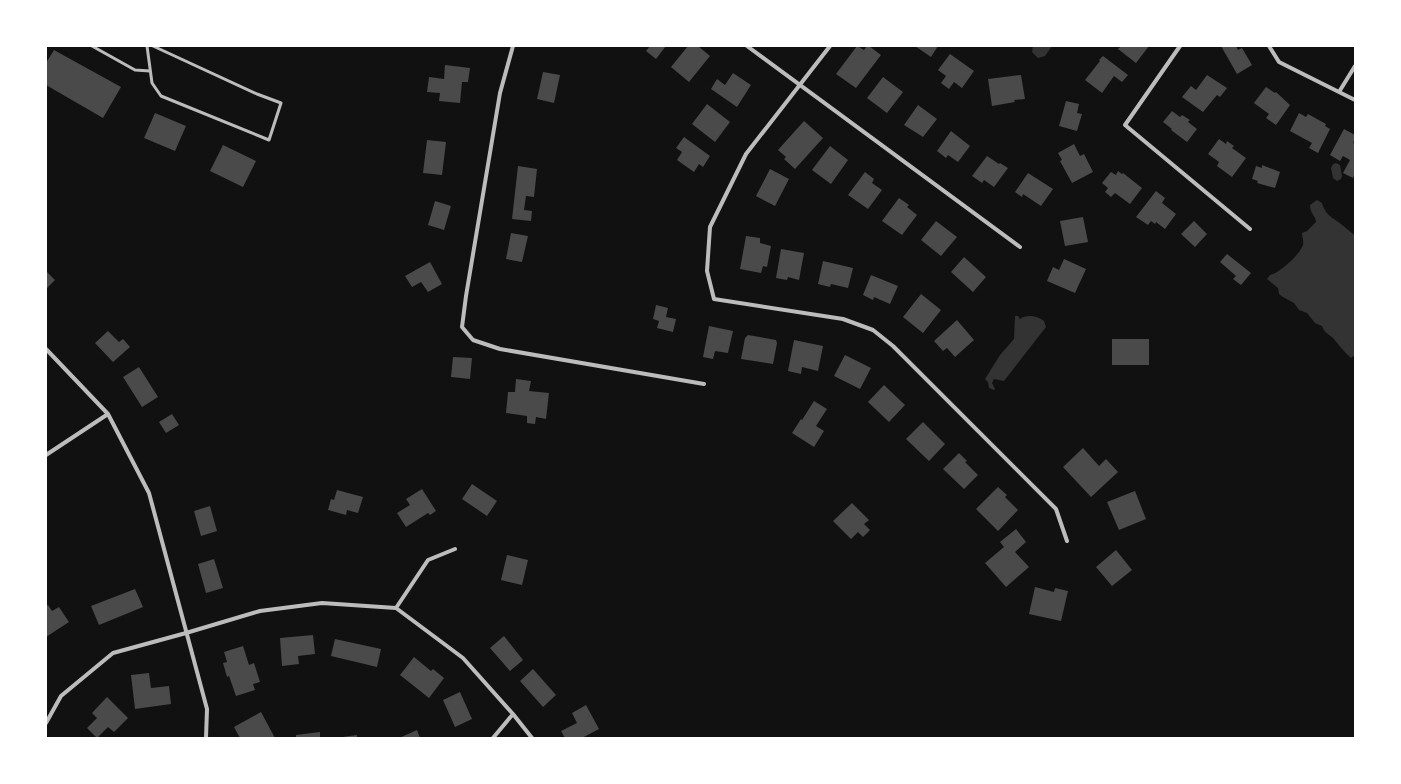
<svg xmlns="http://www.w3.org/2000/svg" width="1401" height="784" font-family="'Open Sans',sans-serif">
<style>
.water{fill:#333}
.building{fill:#4a4a4a}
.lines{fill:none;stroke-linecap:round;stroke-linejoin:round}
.service{stroke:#bcbcbc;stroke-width:3}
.minor{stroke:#bcbcbc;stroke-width:4}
</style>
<rect width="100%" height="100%" fill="#111"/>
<path class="water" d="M1033,46h19l-7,10 -7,2 -6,-6z
M1336,163l4,2 2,11 -1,3 -4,2 -4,-3 -2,-10 2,-4z
M1317,200l5,3c4,15 15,16 25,26 3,2 4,4 8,6v120l-4,3c-7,-6 -12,-13 -18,-20 -5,-4 -9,-6 -11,-12l-7,-3 -8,-10 -8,-3 -5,-7 -11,-6 -4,-3 -1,-6 -11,-9 3,-4c10,-2 30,-21 33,-30 1,-4 -1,-8 -1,-12l5,-2 9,-9c0,-6 -6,-8 -6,-17z
M1015,316h3l2,3c7,-5 17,-3 24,2l2,6 -42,54 -10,-2 -2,4 3,6 -1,1 -5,-2 -1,-6 -3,-3 15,-24 14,-16z"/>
<path class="building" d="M650,46h16l-10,13 -10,-8z
M688,46h10l12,10 -21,26 -18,-15z
M857,46l7,4 3,-4h2l12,9 -25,33 -20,-14z
M915,46h23l-7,11z
M1121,46h28l-13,17 -18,-14z
M1221,46h15l2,4 4,-2 10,17 -15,9z
M54,50l67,37 -18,31 -57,-33v-22z
M950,54l24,17 -12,17 -8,-6 -5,7 -8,-6 5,-7 -8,-6z
M1103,56l25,19 -6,7 -8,-6 -12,17 -17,-13 15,-19 -1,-1z
M445,65l25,3 -2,14h-6l-2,21 -21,-2 1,-8 -13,-1 2,-15 15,2z
M543,72l17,3 -6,28 -17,-4z
M733,73l18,12 -14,22 -26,-18 6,-10 8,6z
M1021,75l4,24 -11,1 1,2 -23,4 -4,-27z
M1207,75l20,13 -7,9 -3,-2 -14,17 -21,-15 9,-11 5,4z
M883,77l20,15 -16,21 -20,-15z
M1266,87l9,6 1,-1 14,13 -14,20 -10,-7 3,-4 -15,-11z
M1066,101l13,3 -2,9 5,1 -5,17 -18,-5z
M707,104l23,18 -15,20 -23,-18z
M918,105l19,14 -14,18 -19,-12z
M1172,111l8,6 2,-2 8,5 -2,2 9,7 -10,13 -16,-12 1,-1 -9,-7z
M155,113l31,13 -11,25 -31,-13z
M1299,113l7,4 2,-3 18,10 -1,2 5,3 -12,24 -9,-5 3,-5 -22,-12z
M804,121l19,17 -28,31 -11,-10 2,-2 -8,-7z
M1344,129l11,6v4l-2,4 2,1v29l-2,5 -10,-5 7,-13 -7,-4 -3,5 -10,-6z
M951,131l19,15 -12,16 -10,-7 -2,3 -9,-7z
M684,137l26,19 -7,11 -4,-3 -5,8 -17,-12 5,-8 -6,-4z
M1219,139l7,5 1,-3 7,5 -2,2 14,10 -14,19 -15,-11 2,-4 -11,-8z
M427,140l19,2 -4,33 -19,-2z
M1074,144l6,12 4,-2 9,18 -21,11 -12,-22 2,-1 -4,-7z
M223,145l33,16 -13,26 -33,-16z
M830,146l18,14 -17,24 -19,-14z
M987,156l12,8 1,-1 8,5 -14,19 -10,-7 -2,3 -10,-7z
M1262,165l18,7 -5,16 -18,-5 1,-2 -6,-2 4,-13 6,2z
M518,166l19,3 -3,28 -8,-1 -2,14 8,1 -1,10 -19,-2z
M770,169l19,10 -14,27 -19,-10z
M1118,171l4,3 1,-1 19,15 -12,16 -15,-11 -4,4 -6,-5 3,-4 -6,-5 9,-11 5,3z
M865,172l9,7 -2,4 10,7 -14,19 -20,-14z
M1028,173l25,16 -12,17 -18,-12 -1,3 -7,-5z
M1156,191l9,7 -3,5 14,11 -11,15 -9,-7 -1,2 -4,-3 -3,4 -12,-8z
M899,198l10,7 -2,2 10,8 -15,20 -20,-14z
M435,201l16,5 -7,24 -16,-5z
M1083,217l5,25 -23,4 -5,-25z
M936,221l21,16 -16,19 -20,-16z
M1194,221l13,13 -12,13 -14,-13z
M511,233l17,3 -6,26 -16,-3z
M746,236l14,2v5l11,3 -4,21 -4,-1 -2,7 -21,-4z
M781,249l23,4 -5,27 -11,-3 -1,3 -11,-2z
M1227,254l24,19 -10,12 -8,-6 3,-3 -16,-14z
M964,257l22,20 -13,15 -22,-20z
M1064,259l22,10 -11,24 -28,-12 6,-14 6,3z
M823,261l30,7 -5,20 -17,-4 -1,3 -12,-3z
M430,262l12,22 -14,8 -7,-10 -9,5 -7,-11z
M46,271l9,9 -9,9z
M871,275l27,11 -8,18 -16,-7 -1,3 -10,-5z
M921,294l20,16 -18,23 -20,-16z
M656,305l12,3 -2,9 10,2 -3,13 -16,-4 2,-7 -6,-2z
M957,320l17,20 -19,17 -8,-9 -4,3 -9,-10z
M709,326l24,5 -5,22 -13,-2 -2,8 -10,-2z
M108,331l11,11 4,-3 7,8 -17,15 -18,-19z
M748,335l28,5 1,3 -4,21 -32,-5 4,-21z
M1112,339h37v26h-37z
M794,340l29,6 -5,25 -16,-4 -1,7 -13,-3z
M845,355l26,13 -11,21 -26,-13z
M453,357l19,1 -2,21 -19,-2z
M139,367l19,30 -16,10 -19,-30z
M516,379l15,2 -2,10 20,2 -3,26 -10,-2 -1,7 -8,-1v-7l-21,-3 2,-21h7z
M884,385l21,20 -16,17 -21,-20z
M814,401l13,8 -11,17 8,5 -10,16 -22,-14 9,-14 1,1z
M172,414l7,11 -13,8 -7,-11z
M923,422l22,22 -16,17 -23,-22z
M1083,448l16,18 7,-7 12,13 -27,25 -28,-30z
M959,453l8,8 -2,1 13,13 -14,14 -21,-20z
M472,484l25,17 -10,15 -25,-17z
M998,487l9,8 -2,2 13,13 -20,21 -22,-22z
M422,489l14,22 -6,4 -2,-2 -22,14 -9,-14 13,-8 -4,-6z
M337,490l26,7 -5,16 -11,-3 -1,5 -18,-5 3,-11 3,1z
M1135,491l11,28 -27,11 -12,-28z
M852,503l17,17 -5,4 6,6 -7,7 -5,-5 -7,7 -18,-18z
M210,506l7,25 -16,5 -7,-25z
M1016,529l10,13 -11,10 14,15 -23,20 -21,-24 19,-16 -4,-5z
M1116,550l16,20 -20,16 -16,-19z
M507,555l21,5 -6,25 -21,-5z
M214,559l9,29 -17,5 -8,-29z
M1035,587l19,5 1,-4 13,3 -7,30 -32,-7z
M135,589l8,18 -44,18 -8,-19z
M48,605l4,6 7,-4 10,15 -23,15v-31z
M313,635l2,19 -17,2 1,8 -17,2 -2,-28z
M504,636l19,24 -13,11 -20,-23z
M335,639l46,10 -4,18 -46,-11z
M243,646l6,19 5,-2 6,19 -7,2 2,6 -19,6 -7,-20 -2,1 -4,-14 4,-1 -3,-10z
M414,657l17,14 2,-2 11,9 -15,20 -29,-23z
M533,669l23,26 -13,12 -23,-26z
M149,673l2,15 18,-2 2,18 -36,5 -4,-34z
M460,692l12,27 -17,8 -12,-27z
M107,697l21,21 -14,14 -6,-5 -11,11 -10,-10 10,-10 -5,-5z
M586,705l13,24 -17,9h-17l-4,-7 16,-8 -5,-10z
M261,712l14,26h-21l-1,-1 -13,1 -6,-11z
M417,730l3,8h-21z
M320,732v6h-24v-3z
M357,735v3h-14v-1z"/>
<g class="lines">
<path class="service" d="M92,46l43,24 15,1
M147,46l5,37 9,13 108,44 12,-37 -24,-9 -104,-48"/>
<path class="minor" d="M513,46l-13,47 -34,203 -4,31 11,13 27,9 204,35
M747,46l273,201
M830,46l-84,108 -36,73 -3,44 7,28 129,20 30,11 20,16 163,163 11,32
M1180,46l-55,79 125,104
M1269,46l10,16 76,38
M1339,92l16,-26
M46,349l62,65 41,79 58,216 -1,29
M46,455l62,-41
M396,608l32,-48 27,-11
M46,723l15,-27 52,-43 73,-20 74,-22 62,-8 74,5 67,50 50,56 19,24
M493,738l20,-24"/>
</g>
<rect width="1401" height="784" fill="none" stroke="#ffffff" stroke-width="94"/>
</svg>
